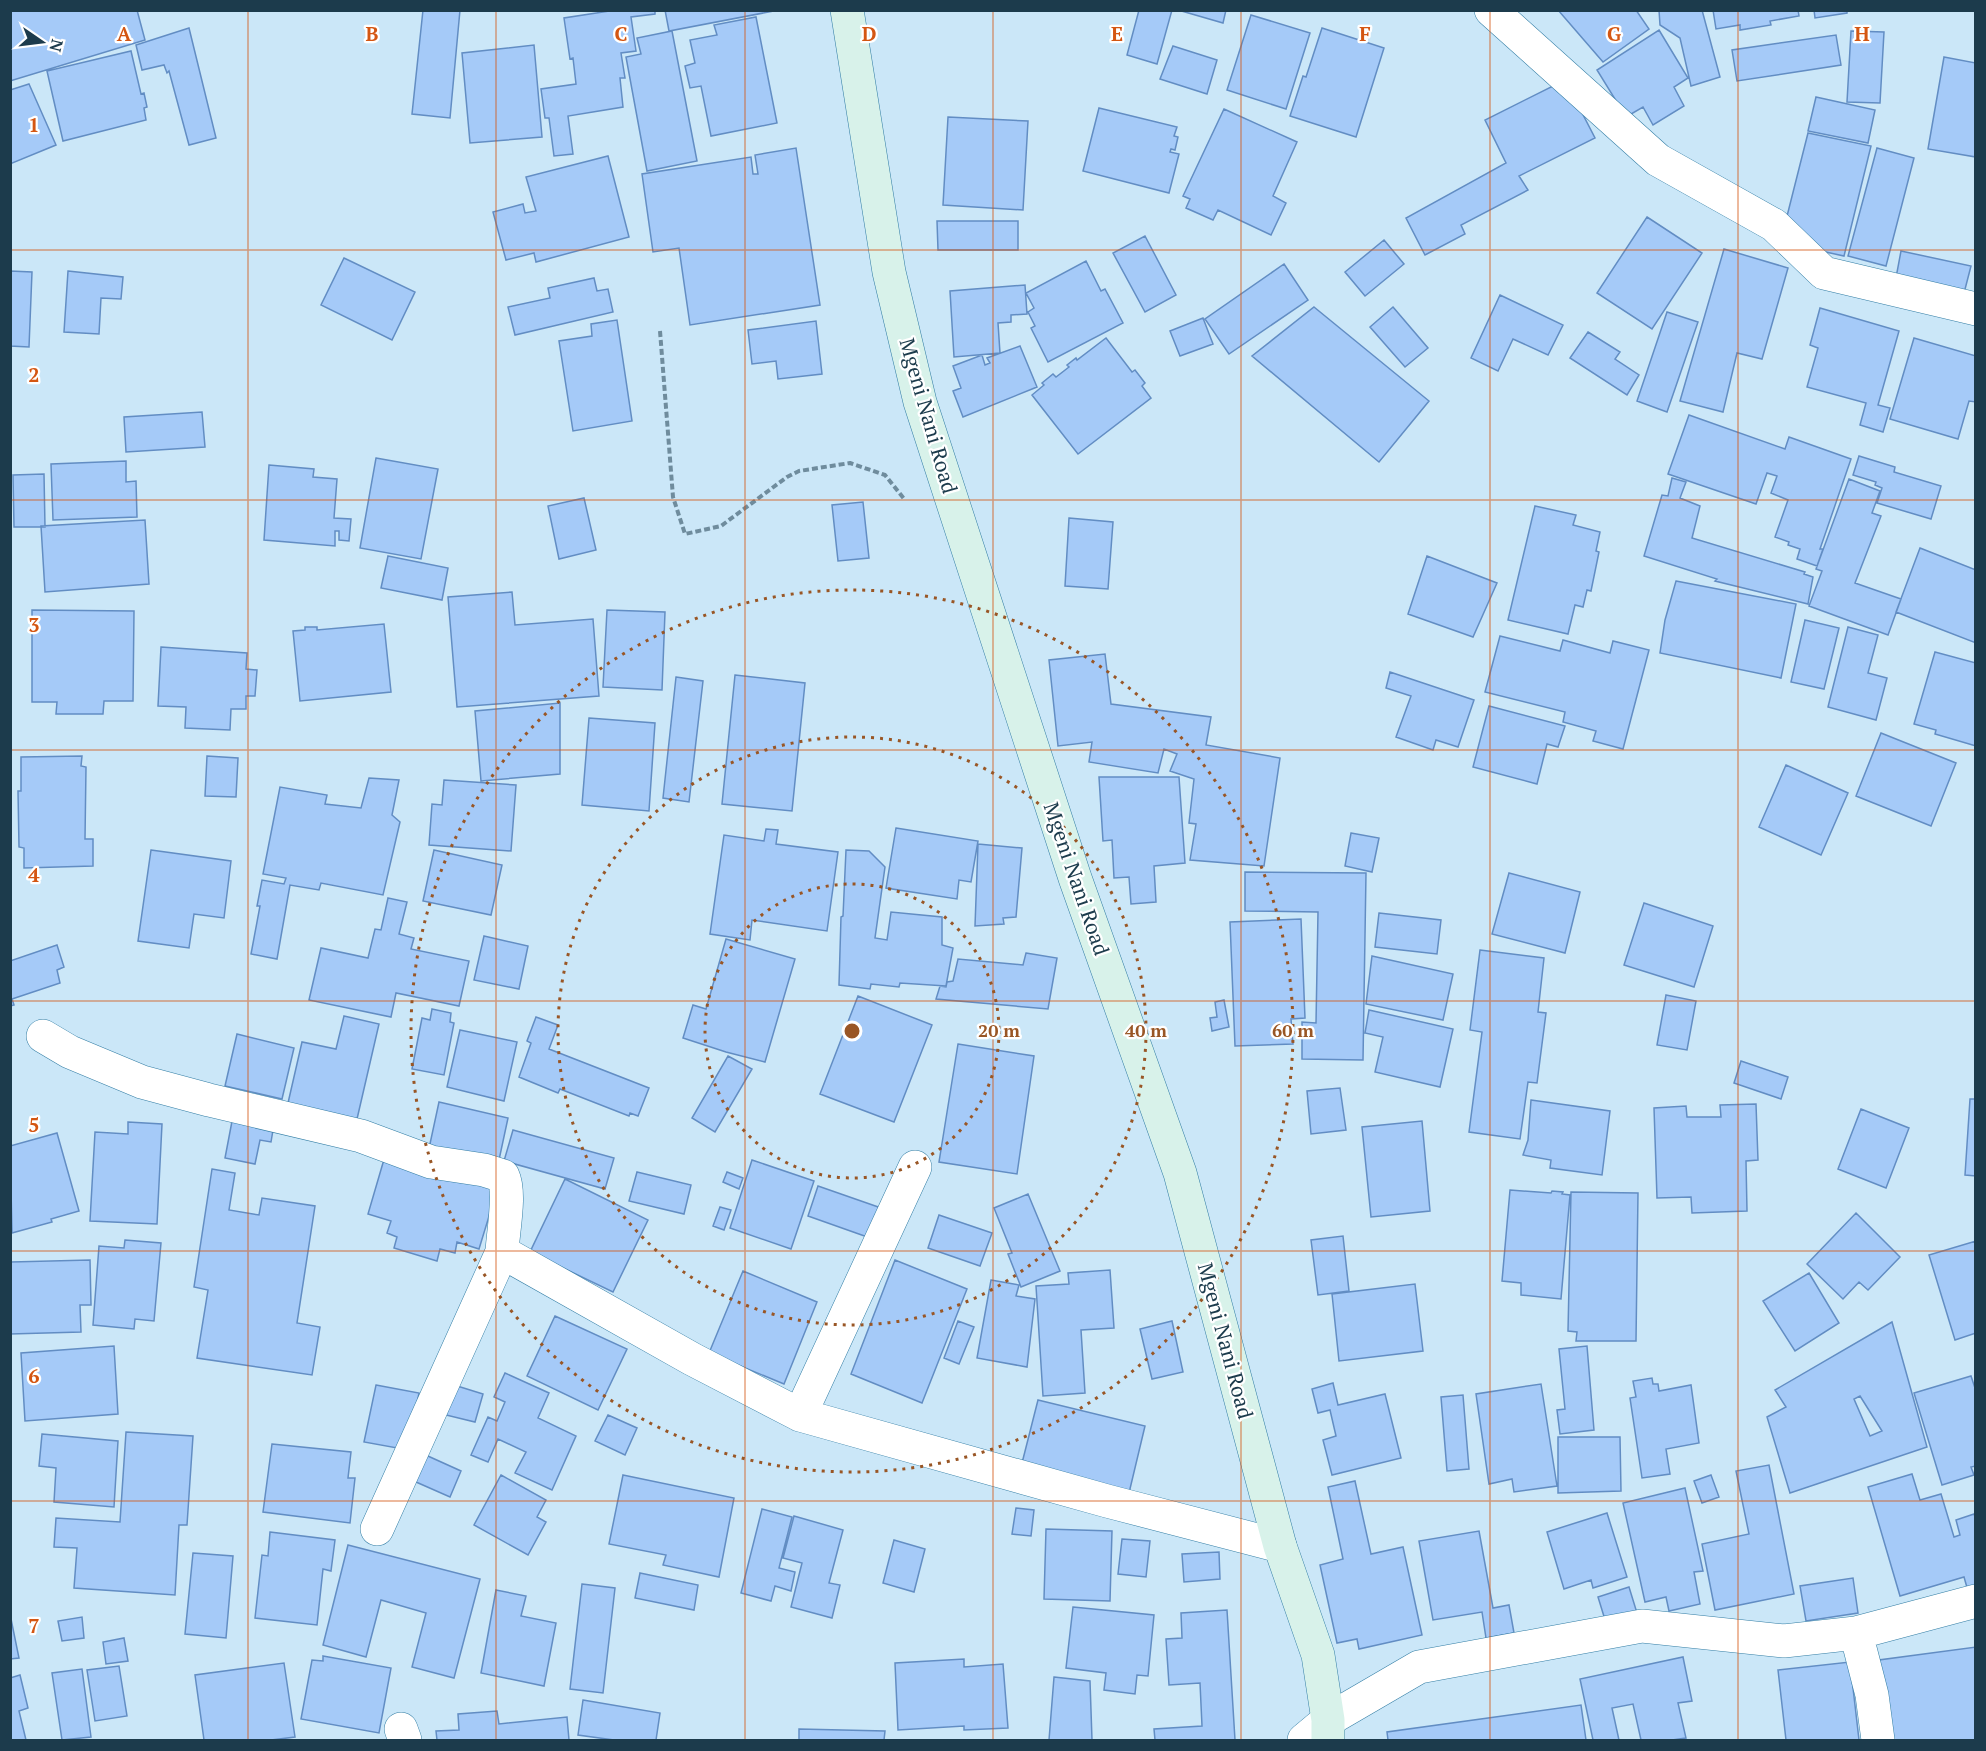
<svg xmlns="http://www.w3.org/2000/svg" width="1986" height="1751" font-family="'PT Serif',serif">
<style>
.building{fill:#a5caf8;stroke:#628dc3;stroke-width:1.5;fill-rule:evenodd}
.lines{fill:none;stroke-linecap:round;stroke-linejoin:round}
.street-casing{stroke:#337ea5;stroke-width:34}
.secondary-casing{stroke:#337ea5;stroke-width:34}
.path{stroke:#6f8c9d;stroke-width:4;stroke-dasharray:6 3;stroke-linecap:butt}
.street{stroke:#fff;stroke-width:33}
.secondary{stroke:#d8f2ea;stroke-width:33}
.grid{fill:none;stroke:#d45612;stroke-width:1.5;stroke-opacity:0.55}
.ring{fill:none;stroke:#995625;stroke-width:3;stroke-dasharray:3 6}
.labels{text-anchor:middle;stroke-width:4.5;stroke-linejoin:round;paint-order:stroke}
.street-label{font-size:21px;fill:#1c3b4c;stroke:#fff}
.grid-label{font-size:20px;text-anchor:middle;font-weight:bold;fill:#d45612;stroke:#fff;stroke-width:4.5;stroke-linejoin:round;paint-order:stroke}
.centre{fill:#995625;stroke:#fff;stroke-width:3}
.ring-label{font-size:18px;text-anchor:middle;font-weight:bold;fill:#995625;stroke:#fff;stroke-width:4.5;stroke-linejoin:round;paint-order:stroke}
</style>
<rect width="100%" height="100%" fill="#cbe7f8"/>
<path class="building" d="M10,10h127l8,30 -135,41z
M423,10h37l-10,108 -38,-4z
M616,10h39v4l-24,3 5,34 -15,2 4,25h-5l3,29 -55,9 5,38 -19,2 -5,-38h-4l-4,-29 35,-5 -3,-26 -3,1 -6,-41z
M665,10h114l-110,21z
M1139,10h33l-15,54 -30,-9z
M1178,10h48l-3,13z
M1558,10h78l13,19 -46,33z
M1659,10h43l18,67 -29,9 -11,-48 -20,-13z
M1713,10h85l1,6 -29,5 1,4 -31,5v-5l-24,4z
M1814,10h33v3l-32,5z
M1251,15l59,18 -24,76 -59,-19z
M756,17l21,106 -66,13 -10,-50 -11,2 -5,-22 10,-3 -5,-23 27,-5 -3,-10z
M189,28l27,110 -27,7 -20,-74 -2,2 -3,-8 -22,5 -6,-25z
M1322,28l62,20 -28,89 -66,-21 13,-40 3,1z
M1659,30l29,48 -14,9 10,19 -31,19 -10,-18 -17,10 -29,-47z
M672,31l25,130 -50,10 -21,-114 15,-3 -4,-16z
M1851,31l33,1 -4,71 -33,-1z
M1836,35l5,30 -104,16 -5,-31z
M534,45l8,92 -72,6 -8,-90z
M1173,46l44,14 -10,34 -47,-15z
M131,51l10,43 3,-1 3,14 -3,1 2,12 -83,21 -16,-70z
M1944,57l32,6v94l-48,-8z
M1565,80l30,58 -76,38 9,14 -67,35 4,9 -40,21 -19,-37 100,-55 -21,-43z
M29,84l27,61 -46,19v-74z
M1816,97l59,13 -7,33 -60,-12z
M1099,108l78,19 -3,9 4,1 -3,13 -4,-1 -1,3 9,2 -10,39 -86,-22z
M1224,109l73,33 -24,54 13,7 -15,32 -53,-25 -5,10 -27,-12 4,-9 -7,-3z
M948,117l80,4 -5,89 -80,-5z
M1808,133l63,13 -27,110 -32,-7 -28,-21z
M796,148l24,157 -130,20 -11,-77 -26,4 -11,-78 109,-17 2,17h5l-3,-19z
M1877,148l37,10 -28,108 -38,-10z
M608,156l21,81 -93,25 -2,-9 -28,7 -13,-48 30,-8 2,9 11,-2 -10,-34z
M1647,217l55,36 -50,76 -55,-36z
M937,221h81v29h-80z
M1145,236l31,59 -31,17 -32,-59z
M1384,240l20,24 -39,32 -20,-24z
M1724,249l64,19 -26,91 -25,-6 -14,59 -43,-11z
M1901,251l70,15 -8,31 -68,-14z
M344,258l71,34 -23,48 -71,-35z
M1086,261l15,30 4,-2 18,34 -75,39 -17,-34 4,-2 -7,-14 6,-4 -8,-15z
M1284,264l24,36 -79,54 -24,-35z
M10,271l22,1 -3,75 -19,-1z
M68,271l55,6 -2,22 -20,-1 -2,36 -35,-2z
M594,278l3,13 11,-2 5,23 -98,23 -7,-28 42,-9 -2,-10z
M1025,285l2,29 -16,1v7l-13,1 2,30 -46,4 -4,-66z
M1500,295l63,30 -15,30 -35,-16 -15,32 -27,-13z
M1314,307l115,94 -50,61 -127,-106z
M1393,307l35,41 -23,19 -35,-40z
M1820,308l79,23 -21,74 12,3 -7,24 -23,-7 6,-22 -59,-16 11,-39 -8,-3z
M1667,312l31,10 -31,90 -30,-11z
M1203,318l10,26 -33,12 -10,-25z
M617,320l15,101 -59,10 -14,-90 33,-5 -1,-12z
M816,321l6,53 -44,5 -2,-18 -24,3 -4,-34z
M1588,332l32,20 -5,7 24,16 -12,20 -57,-37z
M1106,338l26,34 3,-2 10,13 -3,3 9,12 -73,56 -46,-59 12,-10 -2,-2 11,-9 3,3 13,-10 -2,-2 9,-7 1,2z
M1914,338l62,18v46l-7,-1 -11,38 -68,-20z
M1020,346l17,41 -74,30 -10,-26 8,-3 -8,-22 29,-11 3,10 5,-2 -3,-5z
M202,412l3,35 -79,5 -2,-35z
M1689,415l96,34 4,-12 62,22 -31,90h3l-6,17 -20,-7 3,-10 -12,-4 1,-3 -14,-5 13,-37 -17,-7 6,-17 -10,-3 -11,31 -88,-30z
M1859,456l36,11 -1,5 47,14 -10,33 -54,-16 5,-15 -7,-3 1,-3 -23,-7z
M376,458l62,11 -17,90 -61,-11z
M126,461v21l10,-1 1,36 -84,3 -2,-56z
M269,465l45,4 -1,8 24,2 -3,39 17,1 -2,22 -10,-1v-9h-4v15l-71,-6z
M44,474l1,53h-31l-1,-52z
M1672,478l14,4 -6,16 20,8 -8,32 113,34 -1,2 9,3 -5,27 -93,-23 2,-2 -73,-23 18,-61 6,1z
M1849,479l31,12 -8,22 9,3 -26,67 46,16 -13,36 -79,-29 13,-35 -6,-2z
M584,498l12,52 -37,9 -11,-53z
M863,502l6,56 -31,3 -6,-56z
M1535,506l41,9 -3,10 27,7 -4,19 3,1 -8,39 -4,-1 -4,17 -8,-2 -7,29 -60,-14z
M1069,518l44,4 -5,67 -43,-3z
M145,520l4,64 -104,8 -4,-66z
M1920,548l56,22v73l-80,-31z
M388,556l60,12 -6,32 -61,-12z
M1427,556l70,27 -24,54 -65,-23z
M1676,581l120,23 -15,74 -121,-25 5,-33z
M512,592l3,33 78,-6 6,77 -142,11 -9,-110z
M32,610l102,1 -1,90h-29l-1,13h-47l1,-12h-25z
M607,610l58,2 -3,78 -59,-3z
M1805,620l34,8 -15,61 -33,-7z
M384,624l7,68 -91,9 -7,-70 12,-1v-3h12v3z
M1848,627l30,8 -10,38 19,5 -11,42 -48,-13z
M1500,636l60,15 3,-11 47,13 3,-12 36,9 -26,99 -30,-8 3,-10 -33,-9 2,-10 -80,-20z
M161,647l86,6 -1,16 11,1 -2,26h-9v13h-15l-1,21 -45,-2 1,-21 -28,-1z
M1935,652l41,11v83l-41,-12 1,-4 -22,-6z
M1105,654l6,50 100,13 -5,28 74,13 -16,108 -74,-6 6,-36 -7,-1 5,-44 -24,-8 7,-17 -13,-5 -6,24 -69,-11 3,-20 -34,4 -9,-86z
M1390,672l84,28 -16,47 -22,-7 -3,10 -37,-13 15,-41 -25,-8z
M735,675l70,8 -13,128 -70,-7z
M676,677l27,4 -14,121 -26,-4z
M560,703v71l-79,7 -6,-70z
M1489,706l76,20 -7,21 -11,-3 -10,40 -64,-17z
M589,718l66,5 -6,88 -67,-6z
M1881,733l75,30 -25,63 -75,-30z
M82,756l-1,10 5,1 -1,72h8v27l-69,2v-20l-5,-1 -1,-56h3v-34z
M207,756l31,2 -2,39 -31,-1z
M1786,765l62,28 -27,62 -62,-28z
M1099,777h80l6,86 -31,3 2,36 -25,2 -2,-27 -15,1 -2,-38 -9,1z
M369,778l30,2 -7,35 8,7 -17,73 -62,-12 -2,7 -29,-5 -13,74 -26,-5 9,-48h-3l5,-26 22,4 2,-6 -23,-4 17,-87 47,8 -2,9 36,4z
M444,780l72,5 -5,66 -82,-6 3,-41 10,1z
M896,828l82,13 -7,41 -12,-2 -2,19 -71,-11z
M766,829l12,1 -2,14 62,8 -11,79 -75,-11 -2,20 -40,-6 14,-99 40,6z
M1351,833l28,5 -7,34 -27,-6z
M978,844l44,4 -6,69 -13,1 1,6 -29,2z
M151,850l80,11 -7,57 -30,-4 -5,34 -51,-7z
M434,850l68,15 -11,50 -68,-14z
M846,850l23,1 16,16 -10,71 12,2 4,-28 51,5v28l11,3 -7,38 -46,-3 -1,4 -28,-3 -1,5 -31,-4 2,-68 2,-1z
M1245,872l121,1 -3,187 -61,-1v-37l14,1 2,-111 -73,-1z
M1509,873l71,19 -15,61 -73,-19z
M388,898l19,4 -8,32 15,4 -3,11 58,12 -10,45 -63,-13 -5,24 -82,-17 12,-52 47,10 7,-29 6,1z
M1644,903l69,23 -19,61 -70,-22z
M1379,913l62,7 -4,34 -62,-7z
M1301,919l4,99 -14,1 2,25 -58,2 -5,-124z
M484,936l44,10 -9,43 -45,-9z
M726,939l69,20 -30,103 -39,-10 -43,-14 10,-33 13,4z
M57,945l7,22 -7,3 3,13 -48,16 2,6 -4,1v-45z
M1480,950l64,8 -6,54 8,1 -9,70 -9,-1 -8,57 -51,-7 13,-100 -12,-2z
M1026,953l31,5 -9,51 -112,-10 4,-13 6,1 1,-5 6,-1 5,-22 65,6z
M1372,956l81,18 -10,46 -77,-16z
M1666,995l30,6 -9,49 -30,-5z
M858,996l74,29 -38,97 -74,-28z
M1224,1000l5,27 -17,4 -2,-13 7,-1 -2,-15z
M432,1009l19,4 -1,9 4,1 -10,52 -32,-6 10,-51 8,2z
M1369,1010l84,19 -13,58 -65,-15 8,-35 -18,-4z
M344,1016l35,8 -22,95 -69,-16 14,-61 34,7z
M536,1017l22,8 -9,24 100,39 -11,28 -8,-3 -1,3 -69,-27 -2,4 -39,-16 12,-34 -4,-2z
M460,1030l57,12 -13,59 -57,-14z
M237,1034l57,14 -12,51 -57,-13z
M958,1044l76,12 -17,118 -78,-12z
M728,1056l24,13 -37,63 -23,-14z
M1741,1061l47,16 -7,22 -47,-16z
M1340,1088l6,42 -35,4 -4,-43z
M1970,1099h6v77l-11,-1z
M1531,1100l79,11 -8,64 -52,-7 1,-8 -28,-5 5,-15z
M439,1102l69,16 -9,42 -71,-7z
M1756,1104l2,56 -12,1 1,50 -55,2 -1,-16 -34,1 -3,-90 32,-2 1,11h34l-1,-12z
M1861,1109l48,19 -23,60 -48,-19z
M233,1116l41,8 -3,18 -11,-2 -5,24 -30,-6z
M1422,1121l8,90 -59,6 -9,-90z
M128,1122l34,2 -5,100 -67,-3 5,-89 33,2z
M513,1130l101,28 -9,31 -101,-28z
M57,1133l22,78 -28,8 1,3 -40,11 -2,-87z
M385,1156l112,34 -18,59 -22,-7 -2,11 -15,-4 -3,12 -43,-13 3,-11 -10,-4 4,-12 -23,-7z
M752,1160l62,21 -23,68 -61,-21z
M212,1169l23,4 -6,37 30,5 3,-17 53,8 -18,117 23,4 -8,48 -115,-17 11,-68 -14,-3z
M637,1172l54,13 -7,29 -55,-13z
M727,1172l16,6 -4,11 -16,-7z
M565,1179l83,41 -35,72 -83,-40z
M818,1186l66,23 -11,30 -65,-23z
M1510,1190l41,3 1,-2 11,1 -1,2 8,1 -9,104 -40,-4v-12l-19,-2z
M1571,1192l67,1 -2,148h-60l1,-9 -9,-1z
M1028,1194l32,77 -39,16 -13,-33 4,-1 -18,-45z
M720,1207l11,3 -7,20 -11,-4z
M1856,1213l44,44 -32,33 -9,-8 -16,17 -36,-35z
M939,1215l53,18 -12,33 -52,-18z
M1343,1236l6,55 -31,4 -7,-55z
M125,1240l36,3 -7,78 -19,-2 -1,10 -41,-4 6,-79 25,2z
M1976,1241v92l-21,7 -26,-85z
M10,1255l1,7 79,-2 1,45h-11l1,27 -71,2z
M895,1260l72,29 -45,114 -71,-29z
M1110,1270l4,58 -33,2 4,63 -42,3 -7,-110 33,-2 -1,-11z
M743,1271l74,31 -33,82 -75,-31z
M1809,1273l30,50 -44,28 -32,-50z
M991,1280l28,5 -3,11 19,3 -8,68 -50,-9z
M1415,1284l8,67 -84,10 -7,-67z
M555,1316l72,33 -29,61 -71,-34z
M958,1321l16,6 -15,37 -15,-6z
M1172,1321l11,51 -31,7 -12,-50z
M1892,1322l35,125 -137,46 -23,-76 19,-10 -11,-17zM1860,1396l22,35 -12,5 -16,-37z
M114,1346l4,68 -93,7 -4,-68z
M1587,1346l7,84 -34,4 -3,-24 8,-1 -6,-60z
M505,1373l44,20 -11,25 38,18 -24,54 -37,-17 11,-21 -28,-13 -10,23 -17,-7 17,-38 9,4 8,-19 -11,-5z
M1971,1376l5,15v75l-5,1 3,8 -32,10 -28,-92z
M1652,1378l1,6h5l1,7 32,-6 8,58 -33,6 4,25 -28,4 -12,-80 6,-1 -3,-16z
M1333,1383l5,22 47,-11 16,64 -69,17 -9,-35 13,-4 -6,-26 -12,3 -6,-24z
M1541,1384l16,102 -43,6 -2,-13 -23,5 -13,-90z
M376,1385l43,8 -11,57 -44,-8z
M454,1385l29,9 -8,28 -29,-7z
M1463,1395l6,74 -22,2 -6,-74z
M1038,1400l107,26 -16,67 -108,-26z
M608,1415l29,13 -12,27 -30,-14z
M126,1432l67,4 -6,89h-8l-4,70 -101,-7 3,-40 -23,-1 2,-29 64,4z
M42,1434l76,7 -4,66 -60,-5 2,-34 -17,-2z
M1558,1437h62l1,54 -63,2z
M272,1444l79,8 -3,26h7l-5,45 -87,-11z
M419,1452l42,19 -11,26 -43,-19z
M1769,1465l25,129 -79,16 -13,-66 47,-10 -13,-63z
M1912,1474l8,26 21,-6 13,43 6,-2 -4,-15 18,-6 2,6v69l-8,2 -4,-14 -64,19 -32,-109z
M501,1475l45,25 -9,17 9,5 -18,33 -54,-30z
M623,1475l111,23 -15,79 -56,-12 3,-10 -57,-11z
M1711,1475l8,22 -17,6 -8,-22z
M1355,1481l16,73 32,-7 19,88 -63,14 -2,-10 -20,4 -17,-78 23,-6 -15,-72z
M1685,1488l18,83 -9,1 6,32 -31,7 -3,-14 -21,5 -22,-99z
M1016,1508l18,2 -3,26 -19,-2z
M762,1509l30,8 -13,51 16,4 -4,19 -16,-5 -4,15 -30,-8z
M1607,1513l20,64 -34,11 -2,-8 -27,9 -17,-57z
M794,1516l49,14 -14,53 11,2 -8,33 -41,-11 11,-44 -19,-5z
M1046,1529l66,2 -2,70 -66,-2z
M1479,1531l14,77 16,-3 5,28 -28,5 -4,-26 -49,8 -14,-79z
M270,1532l65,8 -4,31 -8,-2 -6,56 -62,-7 7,-63 6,1z
M1122,1539l28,2 -4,36 -28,-3z
M894,1540l31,9 -11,43 -31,-9z
M348,1545l132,34 -26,99 -42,-11 14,-54 -45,-13 -15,57 -43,-12z
M1219,1552l1,27 -36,3 -2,-28z
M193,1553l40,3 -7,82 -41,-4z
M640,1573l58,12 -4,25 -59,-12z
M1853,1578l5,35 -52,8 -6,-35z
M582,1584l33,4 -12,105 -33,-4z
M1629,1587l8,26 -31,10 -8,-26z
M496,1590l30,6 -5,20 35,7 -12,63 -63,-13z
M1073,1607l81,8 -6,61 -11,-1 -2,19 -31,-4 2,-17 -40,-5z
M1227,1610l8,130h-80l-1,-11 48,-3 -2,-43 -31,2 -3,-46 16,-1 -1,-25z
M10,1614l9,44 -9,1z
M82,1617l2,21 -22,3 -4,-20z
M124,1638l4,23 -22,3 -3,-22z
M1976,1647v93h-86l-11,-80z
M323,1656l68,12 -12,65 -78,-14 11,-59 11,1z
M1683,1657l9,44 -14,2 8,35 -14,2h-31l-8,-36 -21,4 7,32h-26l-13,-61z
M964,1659v8l39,-3 5,64 -44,2v-4l-66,4 -3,-67z
M1850,1662l9,78h-73l-8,-70z
M284,1663l11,74 -24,3h-67l-9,-65z
M119,1666l8,50 -32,5 -8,-51z
M82,1669l9,68 -29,3 -10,-67z
M20,1675l8,33 -9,3 7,29h-16v-62z
M1054,1677l36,4 2,59h-43z
M583,1700l77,13 -4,27h-42l-36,-5z
M1581,1705l5,35h-198l-1,-8z
M497,1711l2,13 68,-7 2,23h-132l-1,-9 23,-1 -1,-16z
M799,1729l86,2 -1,9h-85z"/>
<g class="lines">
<defs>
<path id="street" d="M1491,10l167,150 116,65 50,48 152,36
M43,1036l27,16 72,30 67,18 152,36 70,26 53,8 19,6c8,17 0,55 -1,76l190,107 108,56 307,86 173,45
M800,1415l115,-248
M377,1529l125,-277
M1856,1633l16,62 6,45
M401,1729l4,11
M1304,1740l24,-20 91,-53 223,-41 142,15 72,-8 120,-32"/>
<path id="secondary" d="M847,10l42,262 31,130 155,476 105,295 100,373 38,109 10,65v20"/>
</defs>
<use href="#street" class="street-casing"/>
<use href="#secondary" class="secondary-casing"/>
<path class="path" d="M660,331l13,166 12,37 36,-8 66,-49 12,-6 51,-8 35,12 20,25"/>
<use href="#street" class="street"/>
<use href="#secondary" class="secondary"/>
</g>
<path class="grid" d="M248,10v1730M496,10v1730M745,10v1730M993,10v1730M1241,10v1730M1490,10v1730M1738,10v1730M10,250h1966M10,500h1966M10,750h1966M10,1001h1966M10,1251h1966M10,1501h1966"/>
<g class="ring">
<circle cx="852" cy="1031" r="147"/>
<circle cx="852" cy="1031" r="294"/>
<circle cx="852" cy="1031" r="441"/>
</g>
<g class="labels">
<g class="street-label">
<text transform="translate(928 416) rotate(74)" y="7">Mgeni Nani Road</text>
<text transform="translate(1076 879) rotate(71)" y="7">Mgeni Nani Road</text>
<text transform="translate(1225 1341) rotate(75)" y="7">Mgeni Nani Road</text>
</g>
</g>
<g class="grid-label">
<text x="124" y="41">A</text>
<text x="372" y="41">B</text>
<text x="621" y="41">C</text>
<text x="869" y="41">D</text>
<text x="1117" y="41">E</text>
<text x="1365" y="41">F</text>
<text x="1614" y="41">G</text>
<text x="1862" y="41">H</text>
<text x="34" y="132">1</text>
<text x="34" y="382">2</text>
<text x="34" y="632">3</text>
<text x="34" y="882">4</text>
<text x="34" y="1132">5</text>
<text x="34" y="1383">6</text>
<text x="34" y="1633">7</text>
</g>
<circle cx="852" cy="1031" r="9" class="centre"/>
<g class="ring-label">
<text x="999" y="1037">20 m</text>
<text x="1146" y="1037">40 m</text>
<text x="1293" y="1037">60 m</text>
</g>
<rect width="1986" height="1751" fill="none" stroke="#1c3b4c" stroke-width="24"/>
<g transform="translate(42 42) rotate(104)" stroke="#ffffff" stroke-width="4.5" paint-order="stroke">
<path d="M0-4.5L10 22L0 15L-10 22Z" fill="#1c3b4c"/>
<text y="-9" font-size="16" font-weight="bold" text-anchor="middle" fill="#1c3b4c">N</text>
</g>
</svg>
